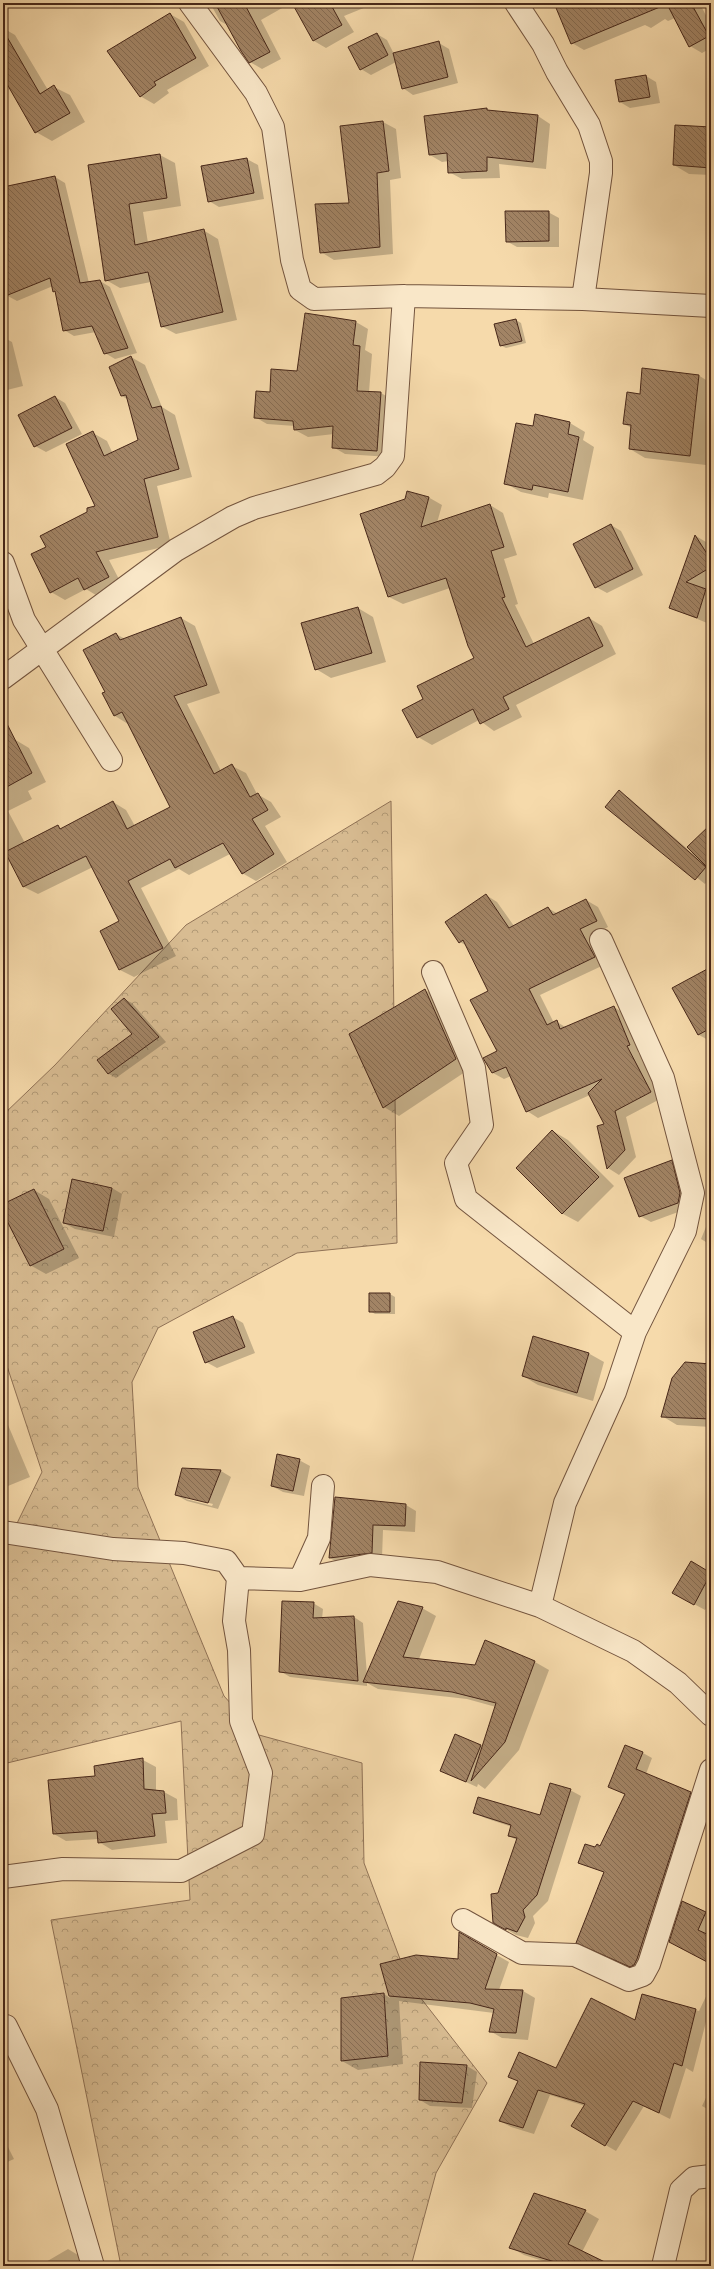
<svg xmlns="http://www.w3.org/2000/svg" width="714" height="2269" font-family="'Gentium Book Plus',serif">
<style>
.forest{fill:url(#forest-crowns);stroke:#907256}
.shadow{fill:#0003;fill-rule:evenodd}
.building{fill:url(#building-back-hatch);stroke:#472719}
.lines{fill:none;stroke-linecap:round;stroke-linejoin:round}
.street-casing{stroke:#73543e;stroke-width:24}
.street{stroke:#f9e7c8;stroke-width:22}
</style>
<defs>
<pattern id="forest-crowns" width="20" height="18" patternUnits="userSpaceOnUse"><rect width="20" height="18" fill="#d8bc92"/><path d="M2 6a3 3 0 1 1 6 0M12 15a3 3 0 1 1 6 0" fill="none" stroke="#b19976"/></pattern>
<pattern id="building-back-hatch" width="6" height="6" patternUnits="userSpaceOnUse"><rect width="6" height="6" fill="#a28465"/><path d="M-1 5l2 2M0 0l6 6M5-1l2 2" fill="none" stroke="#866c52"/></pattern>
</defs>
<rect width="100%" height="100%" fill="#f6daab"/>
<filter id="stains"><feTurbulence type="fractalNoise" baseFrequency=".005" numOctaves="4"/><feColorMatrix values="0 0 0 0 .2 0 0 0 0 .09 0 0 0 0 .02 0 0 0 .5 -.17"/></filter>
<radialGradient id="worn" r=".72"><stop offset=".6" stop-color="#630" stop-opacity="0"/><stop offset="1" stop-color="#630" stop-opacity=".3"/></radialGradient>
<path class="forest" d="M391,801l6,442 -100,10 -139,75 -26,54 6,105 86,209 35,39 103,28 2,100 45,120 78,100 -51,90 -25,93h-290l-70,-346 139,-20 -9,-179 -178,43v-212l39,-80 -39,-118v-239l52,-50 131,-140z"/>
<path class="shadow" d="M210,3h81l-30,17 20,39 -19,10 -12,-7 -21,-36 -9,-5z
M293,3h83l-32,13 10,16 -28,16 -12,-7z
M555,3h151l-5,3 10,19v23l-9,5 -12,-7 -15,-28 -7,3 -3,-2 -14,9 -6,-3 -61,25 -12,-7z
M170,14l14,8 25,44 -42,24 2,3 -15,11 -14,-8z
M3,28l12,7 33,55 6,-3 16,8 15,27 -33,19 -16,-9 -33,-57z
M377,34l10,6 7,14 45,-11 10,6 9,34 -45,12 -10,-7 -7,-26 -25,13 -10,-6z
M646,76l10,6 4,21 -30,5 -10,-6z
M487,109l4,3 47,4 12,8 -4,45 -47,-5 1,14 -38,1 -13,-7v-11l-7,1 -12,-7 -5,-38z
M383,122l13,7 5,49 -11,2 3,74 -59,6 -13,-8 29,-49z
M711,128v47l-22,-1 -15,-9z
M160,155l15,8 6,43 -38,6 5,31 55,-13 15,9 19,81 -61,14 -15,-8 -10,-44 -31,6 -14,-8 -17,-114z
M247,159l11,6 6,34 -45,8 -10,-6z
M55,177l10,6 24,100 11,-2 10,6 27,66 -22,6 -10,-6 -9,-21 -22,4 -10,-6 -7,-38 -4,-6 -36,15 -11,-6 -3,-8v-73z
M548,212l11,6v29h-42l-11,-6z
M516,320l5,3 5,20 -20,5 -6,-3 -4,-20z
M356,322l12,7 -3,21 7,4 -3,38 12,1 12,7 -4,57 -44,-3 -12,-7 1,-13 -26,3 -13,-7v-4l-28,-2 -12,-7 16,-24z
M3,337l9,5 11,44 -20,5z
M131,357l14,8 17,42 13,8 17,62 -35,9 14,59 -62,15 13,25 -23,12 -13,-8 -21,11 -14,-8 38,-80 7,-5 -3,-74 14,8 6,13 26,-13 -12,-42 -5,-3z
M698,375l13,8v29l-5,53 -61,-7 -15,-9 2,-21 -8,-4 17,-29z
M55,397l10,6 17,31 -36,18 -11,-6z
M536,416l34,7 15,9 -2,8 11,7 -11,53 -34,-7 -1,5 -27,-6 -16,-9 29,-55z
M428,497l14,8 -5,18 53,-18 13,8 14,42 -13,4 14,45 -3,1 19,39 55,-26 13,8 14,28 -100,51 6,12 -28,14 -15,-11 -47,25 -14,-8 6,-38 51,-41 -25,-70 -47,16 -14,-7z
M611,525l10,6 22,44 -36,18 -11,-6z
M696,536l10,6 5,8v62l-4,11 -36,-15z
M358,608l15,9 13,45 -55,16 -15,-9z
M181,618l14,8 25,67 -33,11 34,67 11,-5 14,7 11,21 14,8 10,15 -16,9 22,36 -31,19 -14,-8 -12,-19 -41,21 -10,-6 -38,19 35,68 -42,21 -14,-7 -19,-39 19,-10 -27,-54 -55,27 -14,-7 -15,-31 -6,-1v-110l11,-6 15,9 17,34 -18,9 4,8 -24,12 17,32 33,-16 4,2 51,-27 13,8 9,16 36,-18 -43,-84 -13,-8 -9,-24 10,-58 9,5z
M619,792l9,5 64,56 19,-28v52l-6,7 -98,-77z
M486,895l11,7 17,24 34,-18 10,6 28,-14 12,7 10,20 -17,9 15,28 -66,31 14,28 3,-1 10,6 47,-21 11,7 16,37 -3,1 24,46 -36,19 10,40 -17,18 -11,-7 -10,-42 8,-1 -16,-30 -52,23 -11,-7 -16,-35 -7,3 -11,-6 -7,-10 13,-12 -10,-59 -22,-46 -7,-4z
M711,972v68l-1,1 -11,-6 -26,-46z
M425,990l16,9 30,69 -72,48 -15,-9 -33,-73z
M124,999l8,4 34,39 -50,36 -7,-4 -10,-14 35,-26z
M3,1098l6,13 -6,3z
M553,1131l15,9 46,46 -36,36 -15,-8 -46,-46z
M671,1161l11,6 7,41 -38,14 -11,-6z
M112,1188l10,6 -8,43 -39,-8 -11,-6z
M34,1190l15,9 30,59 -33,16 -16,-9 -27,-54v-6z
M710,1217h1v28l-10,-6z
M711,1273v13l-5,-3z
M390,1294l5,3v17h-20l-5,-3z
M233,1317l10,6 12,30 -38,15 -11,-6z
M588,1353l16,9 -11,39 -55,-16 -15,-9z
M711,1365v62l-34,-2 -15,-9z
M3,1413l27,64 -27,11z
M299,1460l11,6 -6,30 -21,-4 -11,-6z
M183,1469l38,2 10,6 -13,32 -31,-8 -11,-6zM186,1497l27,7 -1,2 -26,-7z
M336,1498l70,7 10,6 -1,21 -32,-2 -1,28 -42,6 -10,-6z
M691,1562l20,12v26l-6,10 -31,-17z
M313,1603l10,6 -1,10 32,-2 9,6 4,52 55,-67 14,8 -17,43 57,7 59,-4 14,8 -30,80 -34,39 -7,-5 -1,3 -36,-16 14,-36 28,12 13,-40 -29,-8 -89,-10 -11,-6v3l-77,-9 -10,-6z
M643,1753l9,5 -6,16 54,24 -60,173 -53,-23 18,-75 -26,-11 17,-13 5,-2 24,-52 -15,-8z
M143,1760l13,7v24l8,1 13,7 1,21 -13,1 2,22 -55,7 -13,-8v-3l-33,2 -12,-7 42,-57 -1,-10z
M570,1790l11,6 -33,105 -15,15 2,7 -7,15 -12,-3 -22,-13 5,-28 18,-54 -8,-4 3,-9 -27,-9 -11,-6 67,5z
M711,1814v17l-5,-2z
M705,1913l6,3v47l-40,-22z
M460,1934l49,28 -10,28 24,1 12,7 -7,42 -26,-2 -12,-7 4,-18 -95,-12 4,63 -45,6 -16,-9 42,-67 6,4 -9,-33 78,-5z
M711,1986v34l-4,-2 -14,54 -7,-4 -16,51 -26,-13 -28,45 -44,-25 13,-20 -35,-11 -16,39 -23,-7 -11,-6 19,-39 -10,-6 47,-7 80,-47 7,-26 56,15z
M467,2066l10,6 -5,36 -42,-2 -10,-6z
M711,2070v9l-4,-2z
M711,2087v24l-9,-5z
M3,2137l11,22 -11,5z
M534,2194l51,17 14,8 -17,33 29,14h-52l-35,-11 -14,-8z
M68,2249l10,6 3,11h-42z"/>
<path class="building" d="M215,3h29l26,49 -21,11 -8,-12z
M292,3h38l12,22 -29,16z
M554,3h137l18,33 -20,11 -22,-43 -96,40z
M170,13l26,45 -42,24 2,3 -16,12 -33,-46z
M3,30l37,64 14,-9 16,28 -35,20 -32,-56z
M377,33l11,22 -28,15 -12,-23z
M439,41l9,36 -46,12 -9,-36z
M646,75l4,22 -31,5 -4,-22z
M487,108v2l51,5 -5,47 -46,-5v14l-39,2 -1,-20 -18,2 -5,-39z
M383,121l6,50 -12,2 3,74 -60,6 -5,-49 34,-1 -9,-77z
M675,125l36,2v41l-38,-3z
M160,154l7,44 -38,6 6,41 69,-16 19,83 -62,15 -13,-55 -43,9 -17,-116z
M247,158l7,35 -46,9 -7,-36z
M55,176l25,107 20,-3 28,68 -24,6 -12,-28 -29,5 -8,-40 -2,1 -3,-14 -47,19v-110z
M505,211h44v30l-43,1z
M305,313l51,8 -3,24 7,1 -3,45 24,1 -4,59 -45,-3 1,-22 -39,4 -1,-9 -39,-3 2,-27 14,1 1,-23 26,2z
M516,319l6,22 -22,5 -6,-22z
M131,356l21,52 9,-2 18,63 -35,10 14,58 -62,15 13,25 -25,13 -6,-12 -28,15 -19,-39 15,-7 -6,-11 47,-24v-4l8,-2 -29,-62 27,-13 11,25 34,-16 -12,-45 -5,1 -12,-29z
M642,368l57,7 -9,81 -61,-7 2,-24 -8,-1 4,-32 13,2z
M55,396l17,32 -38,19 -16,-32z
M535,414l35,8 -2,12 11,3 -11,55 -35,-7 -1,5 -28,-6 12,-61 17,3z
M407,491l22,6 -8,30 69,-23 14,43 -13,4 14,46 -3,1 24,49 63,-30 14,29 -100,51 6,12 -29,15 -7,-15 -56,29 -15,-28 21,-11 -6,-13 57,-28 -6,-12 -22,-68 -58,19 -28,-83 45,-15z
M611,524l22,45 -38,19 -22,-44z
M695,535l16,25v7l-25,15 20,7 -9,29 -28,-10z
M358,607l14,46 -57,17 -14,-47z
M181,617l26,68 -33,11 40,78 18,-10 18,33 8,-4 10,17 -16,9 22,35 -32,20 -19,-31 -48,25 -5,-9 -42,22 35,67 -44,22 -19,-39 19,-10 -33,-65 -63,31 -18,-35 53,-27 2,4 53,-28 14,28 43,-22 -48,-95 -8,4 -12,-23 3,-1 -22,-42 33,-17 4,7z
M3,716l29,57 -29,16z
M619,790l87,77 -11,13 -90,-73z
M711,824v47l-24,-24z
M486,894l23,34 39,-21 5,8 33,-16 11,22 -17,8 15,28 -66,32 18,36 10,-5 3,9 54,-23 16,39 -3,1 24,46 -36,19 10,39 -18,19 -10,-43 7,-2 -16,-31 14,-14 -76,33 -20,-45 -14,6 -9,-15 14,-7 -27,-51 18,-9 -25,-51 -4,3 -14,-21z
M711,967v61l-13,7 -26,-47z
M425,989l31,70 -73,49 -34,-74z
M124,998l35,39 -51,37 -11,-14 35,-26 -21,-25z
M552,1130l47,47 -37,37 -46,-46z
M672,1160l8,33 -2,10 -39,14 -15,-39z
M72,1179l40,9 -9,43 -40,-8z
M34,1189l30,60 -34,17 -27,-53v-9z
M369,1293h21v19h-21z
M233,1316l12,31 -40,16 -12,-31z
M533,1336l56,17 -12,40 -55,-17z
M685,1362l26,2v55l-50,-2 11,-39z
M277,1454l23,5 -7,32 -22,-5z
M182,1468l39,2 -13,33 -33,-8z
M335,1497l71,7 -1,22 -32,-1 -1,28 -43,5z
M691,1561l20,12 -17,32 -22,-12z
M282,1601l32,1 -1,16 41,-2 4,65 -79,-9z
M398,1601l25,6 -20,50 72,8 10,-25 50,21 -30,81 -34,39 25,-78 -44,-11 -89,-10z
M455,1734l26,11 -15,37 -26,-11z
M625,1745l18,7 -7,17 55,23 -54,167 -3,6 -4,2 -54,-24 28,-71 -26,-9 7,-19 10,3 2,-3 3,2 25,-52 -17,-7z
M143,1758l1,31 20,2 2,22 -14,1 3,22 -57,7 -1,-12 -44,3 -5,-54 47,-4 -1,-10z
M550,1783l21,6 -34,106 -14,15 2,7 -8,15 -11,-4v2l-13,-7 -2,-29 7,-1 19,-55 -9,-2 3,-11 -38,-12 5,-16 62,18z
M682,1901l24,11 -8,18 13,6v28l-42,-22z
M459,1932l38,22 -12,35 38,1 -7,43 -27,-1 5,-23 -24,-6 -81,-7 -9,-32 36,-9 42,4z
M384,1993l4,63 -47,5v-63z
M642,1994l54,15 -14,57 -8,-3 -15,50 -26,-12 -28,45 -34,-20 14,-22 -47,-14 -15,38 -24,-7 19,-40 -10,-4 11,-25 37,16 35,-70 44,22z
M420,2062l47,3 -5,38 -43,-3z
M534,2193l52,17 -18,34 45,22h-45l-59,-18z"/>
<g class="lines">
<defs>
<path id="street" d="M190,3l66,90 17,34 19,133 8,29 14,10 90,-3 179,3 128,7
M516,3l27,41 14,28 32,53 12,36v12l-18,126
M3,563l21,57 87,140
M3,678l173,-128 57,-33 21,-9 122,-34 9,-7 8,-11 11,-160
M433,972l41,96 8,57 -26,38 10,36 169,133
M3,1532l110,17 71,4 42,8 12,17
M300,1580l19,-42 4,-52
M540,1606l25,-103 50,-111 20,-60 50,-101 8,-38 -30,-115 -62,-138
M3,1877l60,-8 118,2 72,-37 8,-61 -20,-52 -2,-71 -5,-29 4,-43 62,2 70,-15 67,7 103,34 93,45 45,32 33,32
M463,1920l59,33 53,2 54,25 14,-5 6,-11 62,-194
M6,2026l41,83 46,157
M663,2266l18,-76 13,-12 17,-2"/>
</defs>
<use href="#street" class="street-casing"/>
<use href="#street" class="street"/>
</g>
<rect width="714" height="2269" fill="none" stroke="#f6daab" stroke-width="16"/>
<rect x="4" y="4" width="706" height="2261" fill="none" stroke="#472719" stroke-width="2"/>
<rect x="8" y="8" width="698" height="2253" fill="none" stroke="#472719"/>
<rect width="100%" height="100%" filter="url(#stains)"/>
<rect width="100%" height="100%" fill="url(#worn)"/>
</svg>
